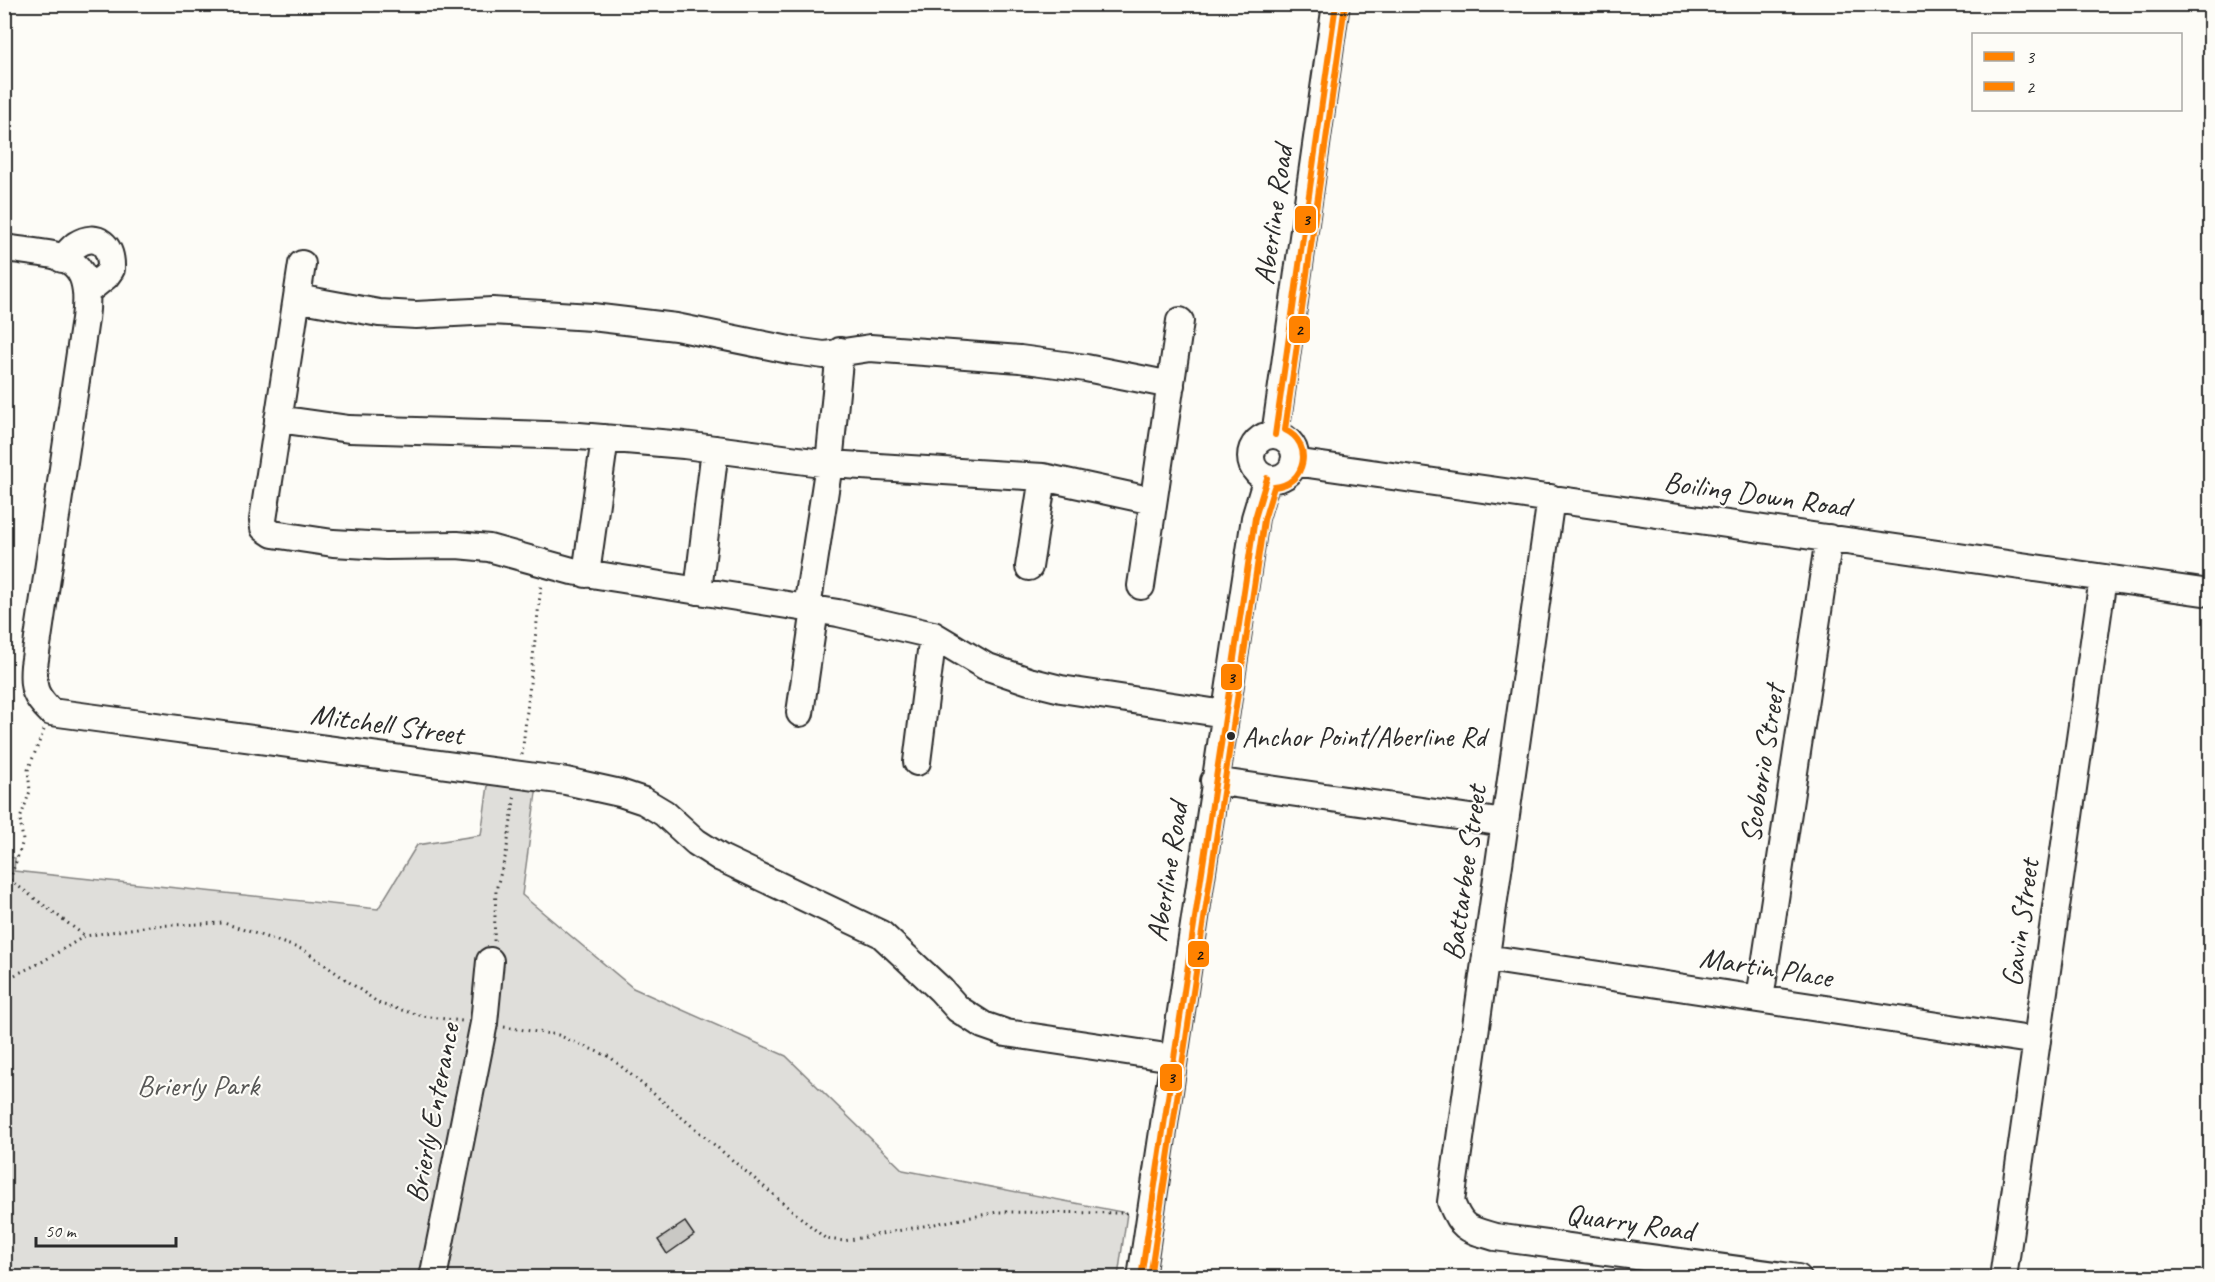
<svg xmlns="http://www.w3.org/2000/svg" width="2215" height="1282" font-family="Caveat,sans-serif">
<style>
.green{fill:#dfdeda;stroke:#858482;stroke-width:1.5}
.building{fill:#c9c8c4;stroke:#2b2b2b;stroke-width:1.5}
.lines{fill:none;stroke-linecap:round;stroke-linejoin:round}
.minor-casing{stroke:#2b2b2b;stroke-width:30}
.path{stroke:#2b2b2b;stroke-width:3;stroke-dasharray:1.5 4.5;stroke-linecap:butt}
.minor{stroke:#fdfcf7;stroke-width:26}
.bus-1-casing{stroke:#fdfcf7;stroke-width:10}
.bus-2-casing{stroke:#fdfcf7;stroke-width:10}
.bus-1{stroke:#ff8200;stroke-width:6}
.bus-2{stroke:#ff8200;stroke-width:6}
.bus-dot{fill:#2b2b2b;stroke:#fdfcf7;stroke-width:2}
.labels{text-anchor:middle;stroke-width:4.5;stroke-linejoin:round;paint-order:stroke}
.bus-label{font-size:28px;fill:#2b2b2b;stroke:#fdfcf7;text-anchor:start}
.street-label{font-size:30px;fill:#2b2b2b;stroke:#fdfcf7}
.park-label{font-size:30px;fill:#585857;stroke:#fdfcf7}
.line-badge{stroke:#fdfcf7;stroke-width:2}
.pale-badge-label{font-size:16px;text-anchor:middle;font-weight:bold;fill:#111}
</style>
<rect width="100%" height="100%" fill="#fdfcf7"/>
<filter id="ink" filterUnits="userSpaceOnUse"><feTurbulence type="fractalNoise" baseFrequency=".0167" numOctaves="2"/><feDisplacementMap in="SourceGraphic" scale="12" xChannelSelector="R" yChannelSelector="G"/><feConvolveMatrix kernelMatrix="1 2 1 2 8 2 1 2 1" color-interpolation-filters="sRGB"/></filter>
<g filter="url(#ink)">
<path class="green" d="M490,771l48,7 -16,117 111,93 153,68 117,114 224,43 -9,64 -1113,1v-422l10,2 -1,13 364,38 39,-64 64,-10z"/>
<path class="building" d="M685,1222l9,13 -27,19 -9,-14z"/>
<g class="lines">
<defs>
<path id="minor" d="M4,248c55,8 90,2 81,71l-51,347c-2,23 1,30 17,46l515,69 54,12 24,8 20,12 32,29 25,16 160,76 60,56 17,19 25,16 23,8 167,25
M62,259c5,-5 9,-10 14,-14 22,-14 36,1 35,24l-5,7 -20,16
M302,264l-39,256 1,8 9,6 60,9 53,3 71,-1 32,3 83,23 266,42 95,22 52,31 44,15 32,8 164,25
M297,298l82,15 37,2 76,-4 100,6 84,10 118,24 30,4 46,-7 150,11 66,9 85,17
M278,419l71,10 230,7 105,9 145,19 214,13 110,24
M1275,435l61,-431
M1251 457a22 22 0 1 1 44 0a22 22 0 1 1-44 0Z
M1294,462l916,131
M1551,498l-100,704c11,28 17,27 44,35l303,41
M1029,567l14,-90
M586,574l19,-136
M1141,586l39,-265
M698,591l17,-142
M807,608l22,-144 11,-113
M800,713l15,-104
M917,762l16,-127
M1214,781l291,42
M1486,958l551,83
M1760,999l69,-461
M433,1278l51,-255 6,-62
M1141,1278l114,-760 12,-40
M2003,1278l100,-700"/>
</defs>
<use href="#minor" class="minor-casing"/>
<path class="path" d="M522,755l19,-169
M10,880l75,56
M4,897l19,-56 -3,-22 10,-28 -2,-21 16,-40
M494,941l2,-51 10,-36 9,-60
M4,980l36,-17 45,-27 65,-10 74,-3 80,27 76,54 43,12 39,5
M504,1027l54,8 52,22 216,182 18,2 154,-29 130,1"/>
<use href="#minor" class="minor"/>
<defs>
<path id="bus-1" d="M1275,435l61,-431
M1141,1278l114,-760 12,-40"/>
<path id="bus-2" d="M1150,1278l114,-758 10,-33c32,-2 40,-44 11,-57l60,-425"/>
</defs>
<use href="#bus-1" class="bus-1-casing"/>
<use href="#bus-2" class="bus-2-casing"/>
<use href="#bus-1" class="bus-1"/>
<use href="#bus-2" class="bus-2"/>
</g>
</g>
<circle class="bus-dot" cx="1231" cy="736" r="5"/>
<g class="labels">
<g class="bus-label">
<text x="1242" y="746">Anchor Point/Aberline Rd</text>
</g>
<g class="street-label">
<text transform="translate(1273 215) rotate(-82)" y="10">Aberline Road</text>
<text transform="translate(1757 494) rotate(8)" y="10">Boiling Down Road</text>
<text transform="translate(387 724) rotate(8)" y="10">Mitchell Street</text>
<text transform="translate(1762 764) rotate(-81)" y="10">Scoborio Street</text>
<text transform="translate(1167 872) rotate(-81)" y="10">Aberline Road</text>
<text transform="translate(1464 873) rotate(-82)" y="10">Battarbee Street</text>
<text transform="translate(2020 923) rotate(-82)" y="10">Gavin Street</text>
<text transform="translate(1766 967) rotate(9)" y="10">Martin Place</text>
<text transform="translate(432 1113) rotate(-79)" y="10">Brierly Enterance</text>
<text transform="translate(1630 1222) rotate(8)" y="10">Quarry Road</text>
</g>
<g class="park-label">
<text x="198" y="1095">Brierly Park</text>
</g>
</g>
<g class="line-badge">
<rect x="1294" y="205" width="23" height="29" rx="6" fill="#ff8200"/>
<rect x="1288" y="315" width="23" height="29" rx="6" fill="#ff8200"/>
<rect x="1220" y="663" width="23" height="28" rx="6" fill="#ff8200"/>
<rect x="1187" y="940" width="23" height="28" rx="6" fill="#ff8200"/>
<rect x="1159" y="1063" width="24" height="29" rx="6" fill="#ff8200"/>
</g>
<g class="pale-badge-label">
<text x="1306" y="225">3</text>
<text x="1299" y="335">2</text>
<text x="1231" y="683">3</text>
<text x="1199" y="960">2</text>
<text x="1171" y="1083">3</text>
</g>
<rect width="2215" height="1282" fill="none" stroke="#fdfcf7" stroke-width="24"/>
<rect x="12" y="12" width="2191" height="1258" fill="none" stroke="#2b2b2b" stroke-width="2" filter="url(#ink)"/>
<rect x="1972" y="33" width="210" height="78" fill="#fdfcf7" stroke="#a9a8a5" stroke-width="1.5"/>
<rect x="1984" y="52" width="30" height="9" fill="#ff8200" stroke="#a9a8a5" stroke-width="1.5"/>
<text x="2026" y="63" font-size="18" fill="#2b2b2b">3</text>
<rect x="1984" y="82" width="30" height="9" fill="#ff8200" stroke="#a9a8a5" stroke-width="1.5"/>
<text x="2026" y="93" font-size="18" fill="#2b2b2b">2</text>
<path d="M36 1237v9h140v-9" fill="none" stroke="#2b2b2b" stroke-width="3"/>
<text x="45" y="1237" font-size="18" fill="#2b2b2b" stroke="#fdfcf7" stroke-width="4.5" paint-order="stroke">50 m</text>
</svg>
